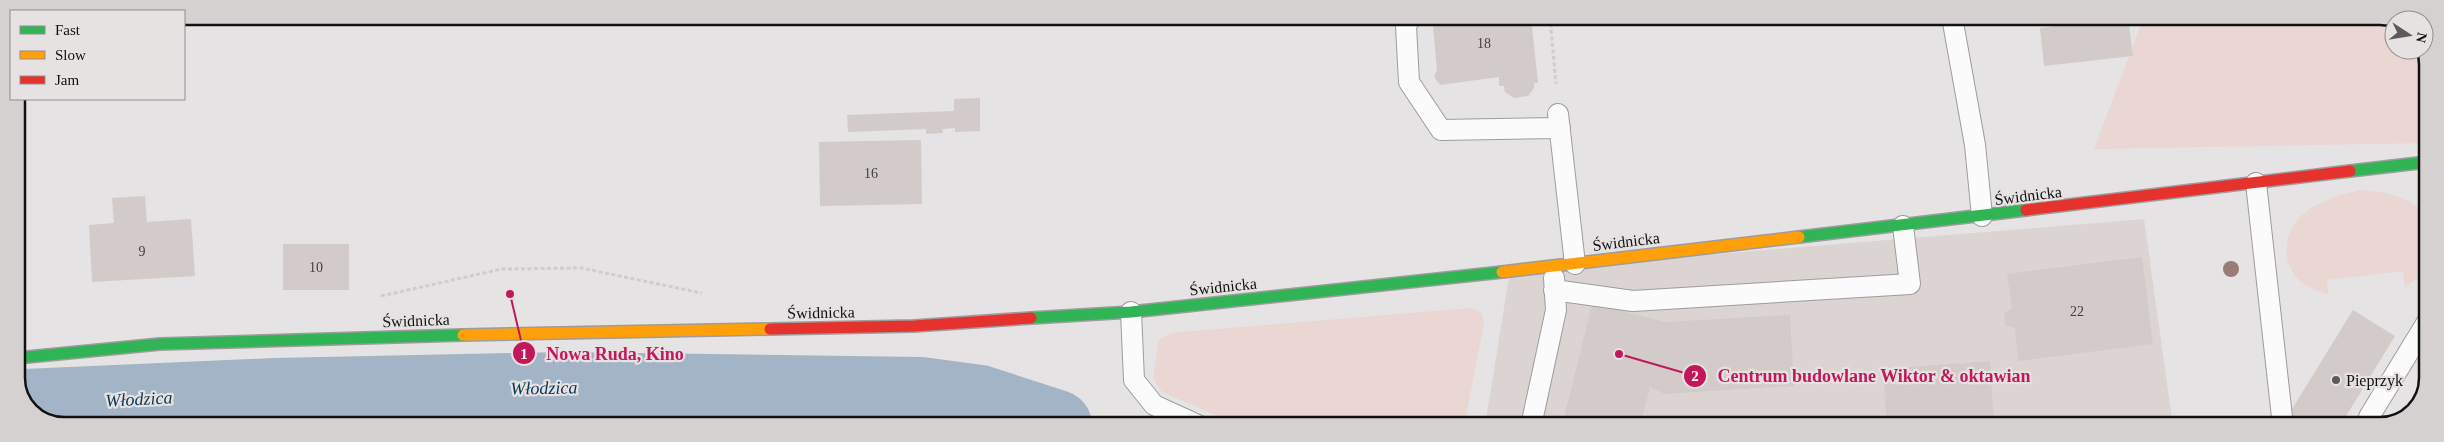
<svg xmlns="http://www.w3.org/2000/svg" width="2444" height="442" font-family="Georgia,serif">
<style>
.built{fill:#dbd4d3}
.green{fill:#ead6d2}
.lines{fill:none;stroke-linecap:round;stroke-linejoin:round}
.river{stroke:#a2b4c5;stroke-width:70}
.building{fill:#d3cbc9}
.lane-casing{stroke:#9e9c9c;stroke-width:22}
.fast-casing{stroke:#9e9c9c;stroke-width:14}
.slow-casing{stroke:#9e9c9c;stroke-width:14}
.jam-casing{stroke:#9e9c9c;stroke-width:14}
.path{stroke:#cecece;stroke-width:3;stroke-dasharray:4 2.5;stroke-linecap:butt}
.lane{stroke:#fbfbfb;stroke-width:20}
.fast{stroke:#30b455;stroke-width:11}
.slow{stroke:#ff9f0a;stroke-width:11}
.jam{stroke:#e5322d;stroke-width:11}
.tree{fill:#977c77}
.poi-dot{fill:#5c5a5a;stroke:#e6e2e2;stroke-width:2}
.labels{text-anchor:middle;stroke-width:4.5;stroke-linejoin:round;paint-order:stroke}
.number-label{font-size:14px;fill:#42403f}
.street-label{font-size:16px;fill:#121111;stroke:#e6e2e2}
.poi-label{font-size:16px;fill:#121111;stroke:#e6e2e2;text-anchor:start}
.water-label{font-size:18px;font-style:italic;fill:#083657;stroke:#e6e2e2}
.rim{fill:none;stroke:#121111;stroke-width:2.5}
.leader{fill:none;stroke:#c2185b;stroke-width:2}
.callout-dot{fill:#c2185b;stroke:#e6e2e2;stroke-width:2}
.mark-label{font-size:15px;text-anchor:middle;font-weight:bold;fill:#fff}
.callout-label{font-size:18px;text-anchor:middle;font-weight:bold;fill:#c2185b;stroke:#e6e2e2;stroke-width:4.5;stroke-linejoin:round;paint-order:stroke}
</style>
<rect width="100%" height="100%" fill="#e5e3e3"/>
<path class="built" d="M2144,219l29,207h-688l25,-155z"/>
<path class="green" d="M2144,17h242l8,4v29h29l4,8v85l-333,6z
M2361,190c25,2 49,6 66,26v53l-8,9 -14,8 -2,-15 -76,9 1,14c-11,-3 -22,-7 -30,-15 -17,-18 -14,-46 3,-63 17,-15 38,-21 60,-26z
M1471,308l10,4 3,11 -20,103h-223l-79,-34 -9,-14 6,-38 12,-7z"/>
<g class="lines">
<path class="river" d="M26,404l250,-11 288,-6 356,5 60,8 77,25"/>
</g>
<path class="building" d="M1432,17h99l7,66h-4v5l-6,8 -14,2 -9,-6 -1,-6h-5v-9l-59,8 -6,-8 3,-7z
M2128,17l5,39 -89,10 -4,-38z
M980,98v33l-25,1v-4l-13,1 1,4 -17,1v-5l-78,3 -1,-17 107,-4v-12z
M921,140l1,64 -102,2 -1,-64z
M145,196l2,26 44,-3 4,57 -103,6 -3,-57 25,-2 -2,-25z
M283,244h66v46h-66z
M2142,257l11,87 -135,17 -3,-33 -10,-3 -1,-12 8,-5 -5,-34z
M1592,304l74,18 124,-7 4,71 -130,8 -14,-7 -10,39h-78z
M2353,310l42,26 -55,90h-51l-5,-4z
M1990,361l4,65h-107l-4,-57z"/>
<g class="lines">
<defs>
<path id="lane" d="M1411,17l-5,9 3,56 32,48 119,-2
M1952,17l23,128 7,71
M1558,114l17,150
M2256,183l27,243
M1554,290l79,11 277,-17 -7,-58
M1131,312l3,68 20,25 46,21
M1531,426l25,-116 -2,-32
M2370,426l-1,-9 58,-95"/>
<path id="fast" d="M2350,171l77,-9
M1799,237l227,-27
M1031,318l100,-6 371,-40
M17,358l143,-14 303,-9"/>
<path id="slow" d="M1502,272l297,-35
M463,335l307,-6"/>
<path id="jam" d="M2026,210l324,-39
M770,329l144,-3 117,-8"/>
</defs>
<use href="#lane" class="lane-casing"/>
<use href="#fast" class="fast-casing"/>
<use href="#slow" class="slow-casing"/>
<use href="#jam" class="jam-casing"/>
<path class="path" d="M1550,17l6,67
M381,296l121,-27 79,-1 121,25"/>
<use href="#lane" class="lane"/>
<use href="#fast" class="fast"/>
<use href="#slow" class="slow"/>
<use href="#jam" class="jam"/>
</g>
<circle class="tree" cx="2231" cy="269" r="8"/>
<circle class="poi-dot" cx="2336" cy="380" r="5"/>
<g class="labels">
<g class="number-label">
<text x="1484" y="48">18</text>
<text x="871" y="178">16</text>
<text x="142" y="256">9</text>
<text x="316" y="272">10</text>
<text x="2077" y="316">22</text>
</g>
<g class="street-label">
<text transform="translate(2028 195) rotate(-7)" y="6">Świdnicka</text>
<text transform="translate(1626 241) rotate(-7)" y="6">Świdnicka</text>
<text transform="translate(1223 286) rotate(-6)" y="6">Świdnicka</text>
<text transform="translate(821 312) rotate(-1)" y="6">Świdnicka</text>
<text transform="translate(416 320) rotate(-2)" y="6">Świdnicka</text>
</g>
<g class="poi-label">
<text x="2346" y="386">Pieprzyk</text>
</g>
<g class="water-label">
<text transform="translate(544 388) rotate(-1)" y="6">Włodzica</text>
<text transform="translate(139 399) rotate(-3)" y="6">Włodzica</text>
</g>
</g>
<path d="M0 0H2444V442H0ZM64 25H2380A39 39 0 0 1 2419 64V378A39 39 0 0 1 2380 417H64A39 39 0 0 1 25 378V64A39 39 0 0 1 64 25Z" fill="#d5d1d1" fill-rule="evenodd"/>
<path class="rim" d="M64 25H2380A39 39 0 0 1 2419 64V378A39 39 0 0 1 2380 417H64A39 39 0 0 1 25 378V64A39 39 0 0 1 64 25Z"/>
<path class="leader" d="M510 294L524 353M1619 354L1695 376"/>
<g class="callout-dot">
<circle cx="510" cy="294" r="5"/>
<circle cx="1619" cy="354" r="5"/>
<circle cx="524" cy="353" r="12"/>
<circle cx="1695" cy="376" r="12"/>
</g>
<g class="mark-label">
<text x="524" y="359">1</text>
<text x="1695" y="381">2</text>
</g>
<g class="callout-label">
<text x="615" y="360">Nowa Ruda, Kino</text>
<text x="1874" y="382">Centrum budowlane Wiktor &amp; oktawian</text>
</g>
<rect x="10" y="10" width="175" height="90" fill="#e6e2e2" stroke="#918e8e"/>
<rect x="20" y="26" width="25" height="8" fill="#30b455" stroke="#918e8e"/>
<text x="55" y="35" font-size="15" fill="#121111">Fast</text>
<rect x="20" y="51" width="25" height="8" fill="#ff9f0a" stroke="#918e8e"/>
<text x="55" y="60" font-size="15" fill="#121111">Slow</text>
<rect x="20" y="76" width="25" height="8" fill="#e5322d" stroke="#918e8e"/>
<text x="55" y="85" font-size="15" fill="#121111">Jam</text>
<g transform="translate(2409 35) rotate(102)"><circle r="24" fill="#e6e2e2" stroke="#918e8e"/>
<path d="M0-4L9 19L0 12L-9 19Z" fill="#5c5a5a"/>
<text y="-8" font-size="14" font-weight="bold" text-anchor="middle" fill="#121111">N</text>
</g>
</svg>
